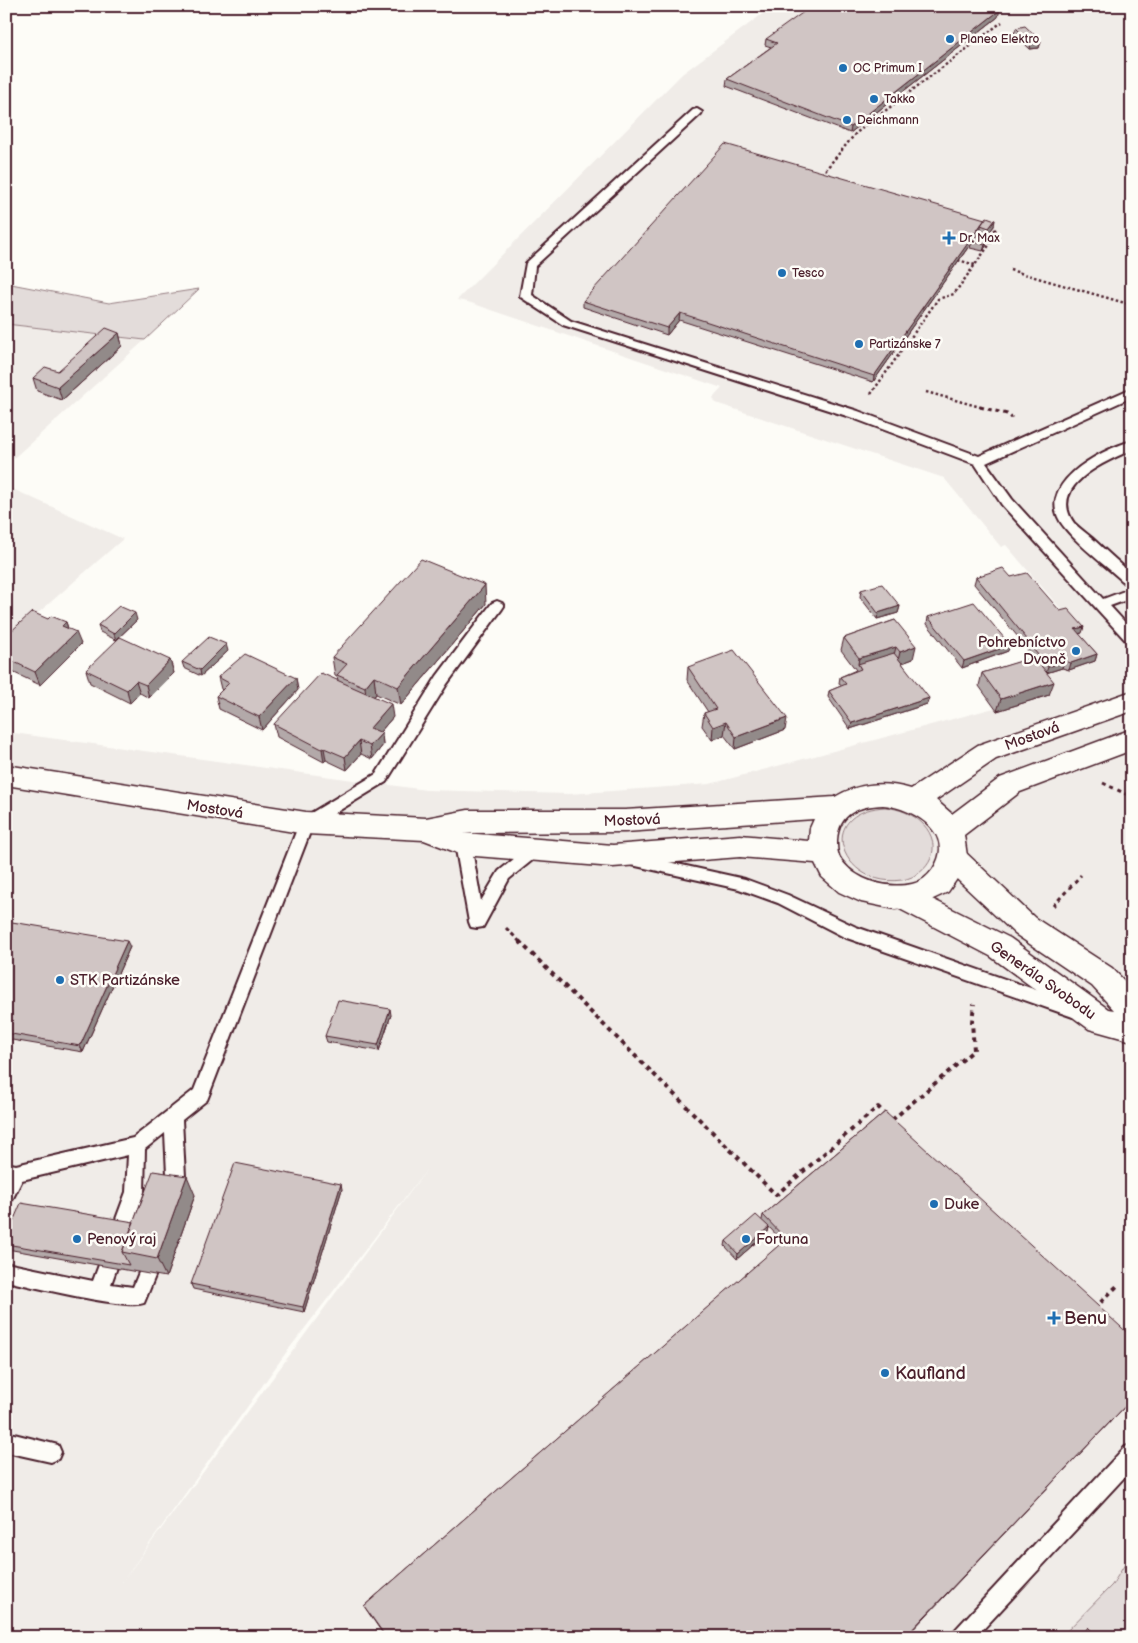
<svg xmlns="http://www.w3.org/2000/svg" width="1138" height="1643" font-family="'Balsamiq Sans',sans-serif">
<style>
.built{fill:#f0ece8;fill-rule:evenodd}
.green{fill:#e3dcda;stroke:#967e82}
.lines{fill:none;stroke-linecap:round;stroke-linejoin:round}
.service-casing{stroke:#4a1f2b;stroke-width:4}
.minor-casing{stroke:#4a1f2b;stroke-width:3}
.primary-casing{stroke:#4a1f2b;stroke-width:3}
.path-far2{stroke:#4a1f2b;stroke-width:2.5;stroke-dasharray:2.5 2.5;stroke-linecap:butt}
.path-far1{stroke:#4a1f2b;stroke-width:3;stroke-dasharray:4 4;stroke-linecap:butt}
.path{stroke:#4a1f2b;stroke-width:4;stroke-dasharray:4.5 4.5;stroke-linecap:butt}
.service{fill:#fdfcf7;fill-rule:evenodd}
.minor{fill:#fdfcf7;fill-rule:evenodd}
.primary{fill:#fdfcf7;fill-rule:evenodd}
.wall{fill:#b3a9a9;stroke:#4a1f2b}
.shaded-wall{fill:#928a89;stroke:#4a1f2b}
.building{fill:#d0c5c4;stroke:#4a1f2b}
.poi-dot{fill:#1f6fb2;stroke:#fdfcf7;stroke-width:2}
.labels{text-anchor:middle;stroke-width:5;stroke-linejoin:round;paint-order:stroke}
.far-poi-label{font-size:12px;fill:#4a1f2b;stroke:#fdfcf7;text-anchor:start}
.poi-label{font-size:15px;fill:#4a1f2b;stroke:#fdfcf7;text-anchor:start}
.street-label{font-size:15px;fill:#4a1f2b;stroke:#fdfcf7}
.near-poi-label{font-size:18px;fill:#4a1f2b;stroke:#fdfcf7;text-anchor:start}
</style>
<rect width="100%" height="100%" fill="#fdfcf7"/>
<filter id="ink" filterUnits="userSpaceOnUse"><feTurbulence type="fractalNoise" baseFrequency=".02" numOctaves="2"/><feDisplacementMap in="SourceGraphic" scale="10" xChannelSelector="R" yChannelSelector="G"/><feConvolveMatrix kernelMatrix="1 2 1 2 8 2 1 2 1" color-interpolation-filters="sRGB"/></filter>
<g filter="url(#ink)">
<path class="built" d="M773,6h227l6,2 -1,-2h127v1547l-20,32 -51,52h-965l-8,-9 -6,9h-76v-905l420,58 143,4 141,-10 284,-76 -15,-22 51,-16 36,-55 -60,-70 -5,2 -57,-69 -228,-75 -3,-5 9,-10 -254,-86 -11,-2 225,-226zM428,1168l-306,414 163,-228z
M6,324l139,16 -139,125z
M6,486l117,53 -117,102z"/>
<path class="green" d="M6,283l103,20 90,-14 -54,51 -139,-16z
M885,807c14,2 27,6 38,17 21,22 7,51 -21,56 -60,9 -90,-68 -17,-73z
M1132,1553v84h-71l51,-52z"/>
<g class="lines">
<defs>
<path id="service" d="M697,109l5,3 -1,2 -166,152 -3,29 39,26 287,90 121,45 153,-68v9l-146,66 26,36 91,100 29,-11v10l-22,8 22,24v14l-5,-2 -125,-137 -27,-41 -125,-47 -287,-92 -41,-27 -2,-2 6,-33 167,-153z
M1132,441v9c-26,11 -85,36 -58,73 5,5 12,10 18,15 13,12 26,24 40,36v13l-5,-2c-18,-17 -47,-38 -62,-57 -35,-41 34,-78 67,-87z
M497,601l5,2 2,3 -2,3 -55,75 -61,98 -74,45 -103,268 -2,5 -25,20 4,75 -3,6 -6,2 -6,-2 -3,-6 -3,-62 -20,16 -1,43 -33,92 22,3 16,-39 6,-3 6,3 3,6 -20,49c-17,7 -114,-17 -138,-22v-18l87,18 33,-89 2,-37 -106,25 -10,20 -6,2v-39l10,2 117,-27 61,-48 107,-271 75,-45 61,-98 55,-73z
M463,838l5,2 3,4 10,57 18,-30 31,-25 5,-2 5,2 3,4 -3,4 -31,25 -26,48 -6,1 -6,-1 -2,-5 -14,-78 3,-4z
M632,854l113,25 43,16 68,32 223,78 2,5 -2,5 -6,2 -229,-80 -66,-34 -39,-14 -112,-25 -3,-4 3,-4z
M6,1432l52,13 3,7 -3,7 -7,3 -45,-10z
M1132,1444v25l-156,168h-24l3,-7 170,-183z"/>
<path id="minor" d="M954,848l10,3 71,67 77,50 20,21v52l-43,-12 -99,-73 -96,-50 -4,-8 4,-8 10,-4 10,4 96,48 98,71 6,1 -22,-24 -77,-52 -71,-67 -4,-8 4,-8z"/>
<path id="primary" d="M1132,691v20l-136,48 -60,41 16,14 48,-36 132,-49v21l-112,42 -56,43 3,21 -6,17 -13,19 -30,14 -23,3 -34,-7 -22,-10 -17,-15 -7,-14 -75,-6 -127,10 -150,-12 -39,-15 -118,-6 -300,-49v-20l300,47 120,6 42,-8h157l210,-13c23,-14 50,-16 76,-8l67,-44zM883,805c30,3 74,28 50,64 -5,7 -12,13 -21,15 -24,5 -54,-2 -70,-23 -5,-6 -5,-13 -5,-21 2,-27 22,-34 46,-35zM814,819l-4,9 -1,13 -69,-6 -127,10 -149,-12 161,-1z"/>
</defs>
<use href="#service" class="service-casing"/>
<use href="#minor" class="minor-casing"/>
<use href="#primary" class="primary-casing"/>
<path class="path-far2" d="M822,174l34,-41 146,-111
M958,260l17,5
M1010,270l122,35
M926,392l58,16
M871,394l67,-95 16,-5 43,-60 -5,-11"/>
<path class="path-far1" d="M980,407l27,7 5,4
M1103,783l29,14
M1053,906l28,-31
M506,928l14,14"/>
<path class="path" d="M519,941l257,254 102,-88 9,9
M892,1120l82,-70 -2,-28 2,-18
M1094,1306l2,1 23,-23"/>
<use href="#service" class="service"/>
<use href="#minor" class="minor"/>
<use href="#primary" class="primary"/>
</g>
<path class="wall" d="M998,17l-148,116 -124,-47 1,-7 44,-32 -6,-2 1,-6z
M1016,28l25,13 -2,7 -9,1 -16,-15z
M985,219l-1,3 10,4 -6,8 -8,-2 1,-3 -5,7 12,3 -2,7 -3,5 -13,-3 2,-6 -99,140 -194,-62 -12,15 -84,-28v-6z
M119,333l3,13 -60,54 -25,-9 -4,-13 25,-7z
M976,577h35l49,34 22,22 -3,1 18,20 -2,7 -26,9 -7,-2 -16,5 3,22 -52,16 -18,-25 3,-13 51,-15 -6,-7 1,-2 -54,-65z
M861,590l39,16 -2,7 -21,6 -17,-22z
M486,604l-85,101 -25,-11 -2,3 19,20 -13,15 2,1 1,12 -11,14 -11,-5 -14,16 -21,-10 -2,2 -47,-25 -3,-13 64,-44 -1,-3 -2,-1 -3,-19z
M928,617l80,34 -46,17 -35,-44z
M48,619l18,3 2,6 13,16 -41,41 -34,-16v-33z
M137,620l-21,20 -16,-8 -2,-7z
M895,620l18,39 -11,4 25,41 -77,25 -22,-32 1,-6 12,-5 -2,-3 1,-6 16,-7 -15,-20 3,-12z
M228,651l-27,25 -17,-8 -2,-6z
M170,660l4,13 -25,25 -9,-5 -10,10 -40,-20 -4,-13z
M688,667l97,63 -50,19 -11,-14 -12,5 -10,-14 2,-13 4,-1 -21,-32z
M218,677l78,1 2,12 -36,40 -43,-21 -3,-13 6,-6 -1,-1z
M6,921l124,26 -47,105 -77,-13z
M391,1015l-12,36 -52,-9 -2,-6z
M885,1112l21,525h-521l-19,-28 -2,-3 419,-364 -14,-15 -1,5 -31,27 -12,-13 1,-5 36,-21 1,-5z
M342,1189l-38,123 -111,-23 -2,-5z
M195,1195l-29,82 -159,-28 -1,-1v-10l128,-16z"/>
<path class="shaded-wall" d="M1000,10l-2,7 -148,116 1,-6z
M1041,41l-2,7 -9,1 1,-6z
M985,219l-2,6h-2v4l-108,153 1,-6z
M995,220l-1,6 -6,8 1,-6z
M988,239l-2,7 -3,5 2,-6z
M680,313l-1,7 -12,15v-7z
M119,333l3,13 -60,54 -4,-13z
M485,585l1,19 -85,101 -3,-18z
M900,606l-2,7 -21,6 1,-6z
M135,613l2,7 -21,20 -2,-6z
M66,622l4,13 -8,-9z
M1084,627l-2,6 -9,2 2,-6z
M76,632l5,12 -41,41 -5,-13z
M226,644l2,7 -27,25 -1,-6z
M1010,645l-2,6 -46,17 2,-7z
M916,646l-3,13 -16,6 3,-13z
M896,647l-3,12 -32,10 -3,-5 1,-6z
M1097,654l-2,7 -26,9 2,-7z
M170,660l4,13 -25,25 -3,-13z
M1064,661l-2,7 -16,5 2,-6z
M374,676l2,18 -9,11 -2,-18z
M296,678l2,12 -36,40 -3,-13z
M136,681l4,12 -10,10 -3,-13z
M1054,682l-5,13 -52,16 4,-12z
M929,698l-2,6 -77,25 2,-6z
M391,704l2,13 -21,24 -2,-13z
M787,718l-2,12 -50,19 1,-12z
M726,722l-2,13 -12,5 1,-13z
M382,733l1,12 -11,14 -2,-13z
M359,741l2,13 -14,16 -2,-13z
M324,748l2,12 -2,2 -2,-13z
M127,941l3,6 -47,105 -3,-6z
M390,1009l1,6 -12,36 -1,-6z
M187,1176l8,19 -29,82 -9,-18z
M341,1184l1,5 -38,123 -1,-5z
M769,1227l-1,5 -31,27 1,-5z
M1132,1399l-226,238h-1z"/>
<path class="building" d="M812,6h175l13,4 -149,117 -124,-48 50,-36 -11,-4z
M1025,26l16,15 -10,2 -15,-15z
M725,144l260,75 -111,157 -194,-63 -13,15 -84,-27z
M987,217l8,3 -6,8 -8,-3z
M975,236l13,3 -3,6 -13,-4z
M106,328l13,5 -61,54 -25,-9 12,-11 13,4z
M421,559l64,26 -87,102 -24,-11 -9,11 -28,-12 10,-11 -15,-7z
M1003,568l8,9 16,-4 33,38 8,-2 16,18 -9,2 22,25 -26,9 -7,-2 -16,6 -19,-23h2l-55,-67z
M882,584l18,22 -22,7 -17,-23z
M974,602l36,43 -46,16 -36,-44z
M119,606l16,7 -21,21 -16,-9z
M32,612l16,7 3,-3 15,6 -4,4 14,6 -41,40 -29,-14v-22z
M895,620l21,26 -16,6 -4,-5 -37,11 -15,-20z
M120,637l50,23 -24,25 -10,-4 -9,9 -41,-20z
M209,637l17,7 -26,26 -18,-8z
M734,650l53,68 -51,19 -10,-15 -13,5 -9,-14 12,-4 -28,-42z
M894,653l35,45 -77,25 -23,-32 17,-7 -6,-7 21,-8 -3,-5z
M245,654l51,24 -37,39 -43,-21 13,-13 -11,-6z
M1034,657l20,25 -53,17 -19,-26z
M321,673l70,31 -21,24 12,5 -12,13 -11,-5 -14,16 -21,-9 -2,1 -48,-25z
M6,921l121,20 -47,105 -74,-13z
M338,1000l52,9 -12,36 -53,-9z
M885,1112l247,225v62l-227,238h-519l-22,-31 422,-367 -23,-24z
M235,1163l106,21 -38,123 -112,-23z
M153,1171l34,5 -30,83 -35,-7z
M21,1203l113,19 -12,30 7,13 -123,-21v-6z
M756,1215l13,12 -31,27 -12,-13z
M1088,1627l10,10h-17z"/>
</g>
<g class="poi-dot">
<circle cx="950" cy="39" r="5"/>
<circle cx="843" cy="68" r="5"/>
<circle cx="874" cy="99" r="5"/>
<circle cx="847" cy="120" r="5"/>
<path d="M946.5 230.5h5v5h5v5h-5v5h-5v-5h-5v-5h5z"/>
<circle cx="782" cy="273" r="5"/>
<circle cx="859" cy="344" r="5"/>
<circle cx="1076" cy="651" r="5"/>
<circle cx="60" cy="980" r="5"/>
<circle cx="934" cy="1204" r="5"/>
<circle cx="77" cy="1239" r="5"/>
<circle cx="746" cy="1239" r="5"/>
<path d="M1051.5 1310.5h5v5h5v5h-5v5h-5v-5h-5v-5h5z"/>
<circle cx="885" cy="1373" r="5"/>
</g>
<g class="labels">
<g class="far-poi-label">
<text x="960" y="43">Planeo Elektro</text>
<text x="853" y="72">OC Primum I</text>
<text x="884" y="103">Takko</text>
<text x="857" y="124">Deichmann</text>
<text x="959" y="242">Dr. Max</text>
<text x="792" y="277">Tesco</text>
<text x="869" y="348">Partizánske 7</text>
</g>
<g class="poi-label">
<text x="1066" y="647" text-anchor="end">Pohrebníctvo<tspan x="1066" dy="17">Dvonč</tspan></text>
<text x="70" y="985">STK Partizánske</text>
<text x="944" y="1209">Duke</text>
<text x="87" y="1244">Penový raj</text>
<text x="756" y="1244">Fortuna</text>
</g>
<g class="street-label">
<text transform="translate(1032 736) rotate(-20)" y="5">Mostová</text>
<text transform="translate(215 809) rotate(9)" y="5">Mostová</text>
<text transform="translate(632 820) rotate(-2)" y="5">Mostová</text>
<text transform="translate(1043 980) rotate(35)" y="5">Generála Svobodu</text>
</g>
<g class="near-poi-label">
<text x="1064" y="1324">Benu</text>
<text x="895" y="1379">Kaufland</text>
</g>
</g>
<rect width="1138" height="1643" fill="none" stroke="#fdfcf7" stroke-width="25"/>
<rect x="12" y="12" width="1113" height="1618" fill="none" stroke="#4a1f2b" stroke-width="2" filter="url(#ink)"/>
</svg>
